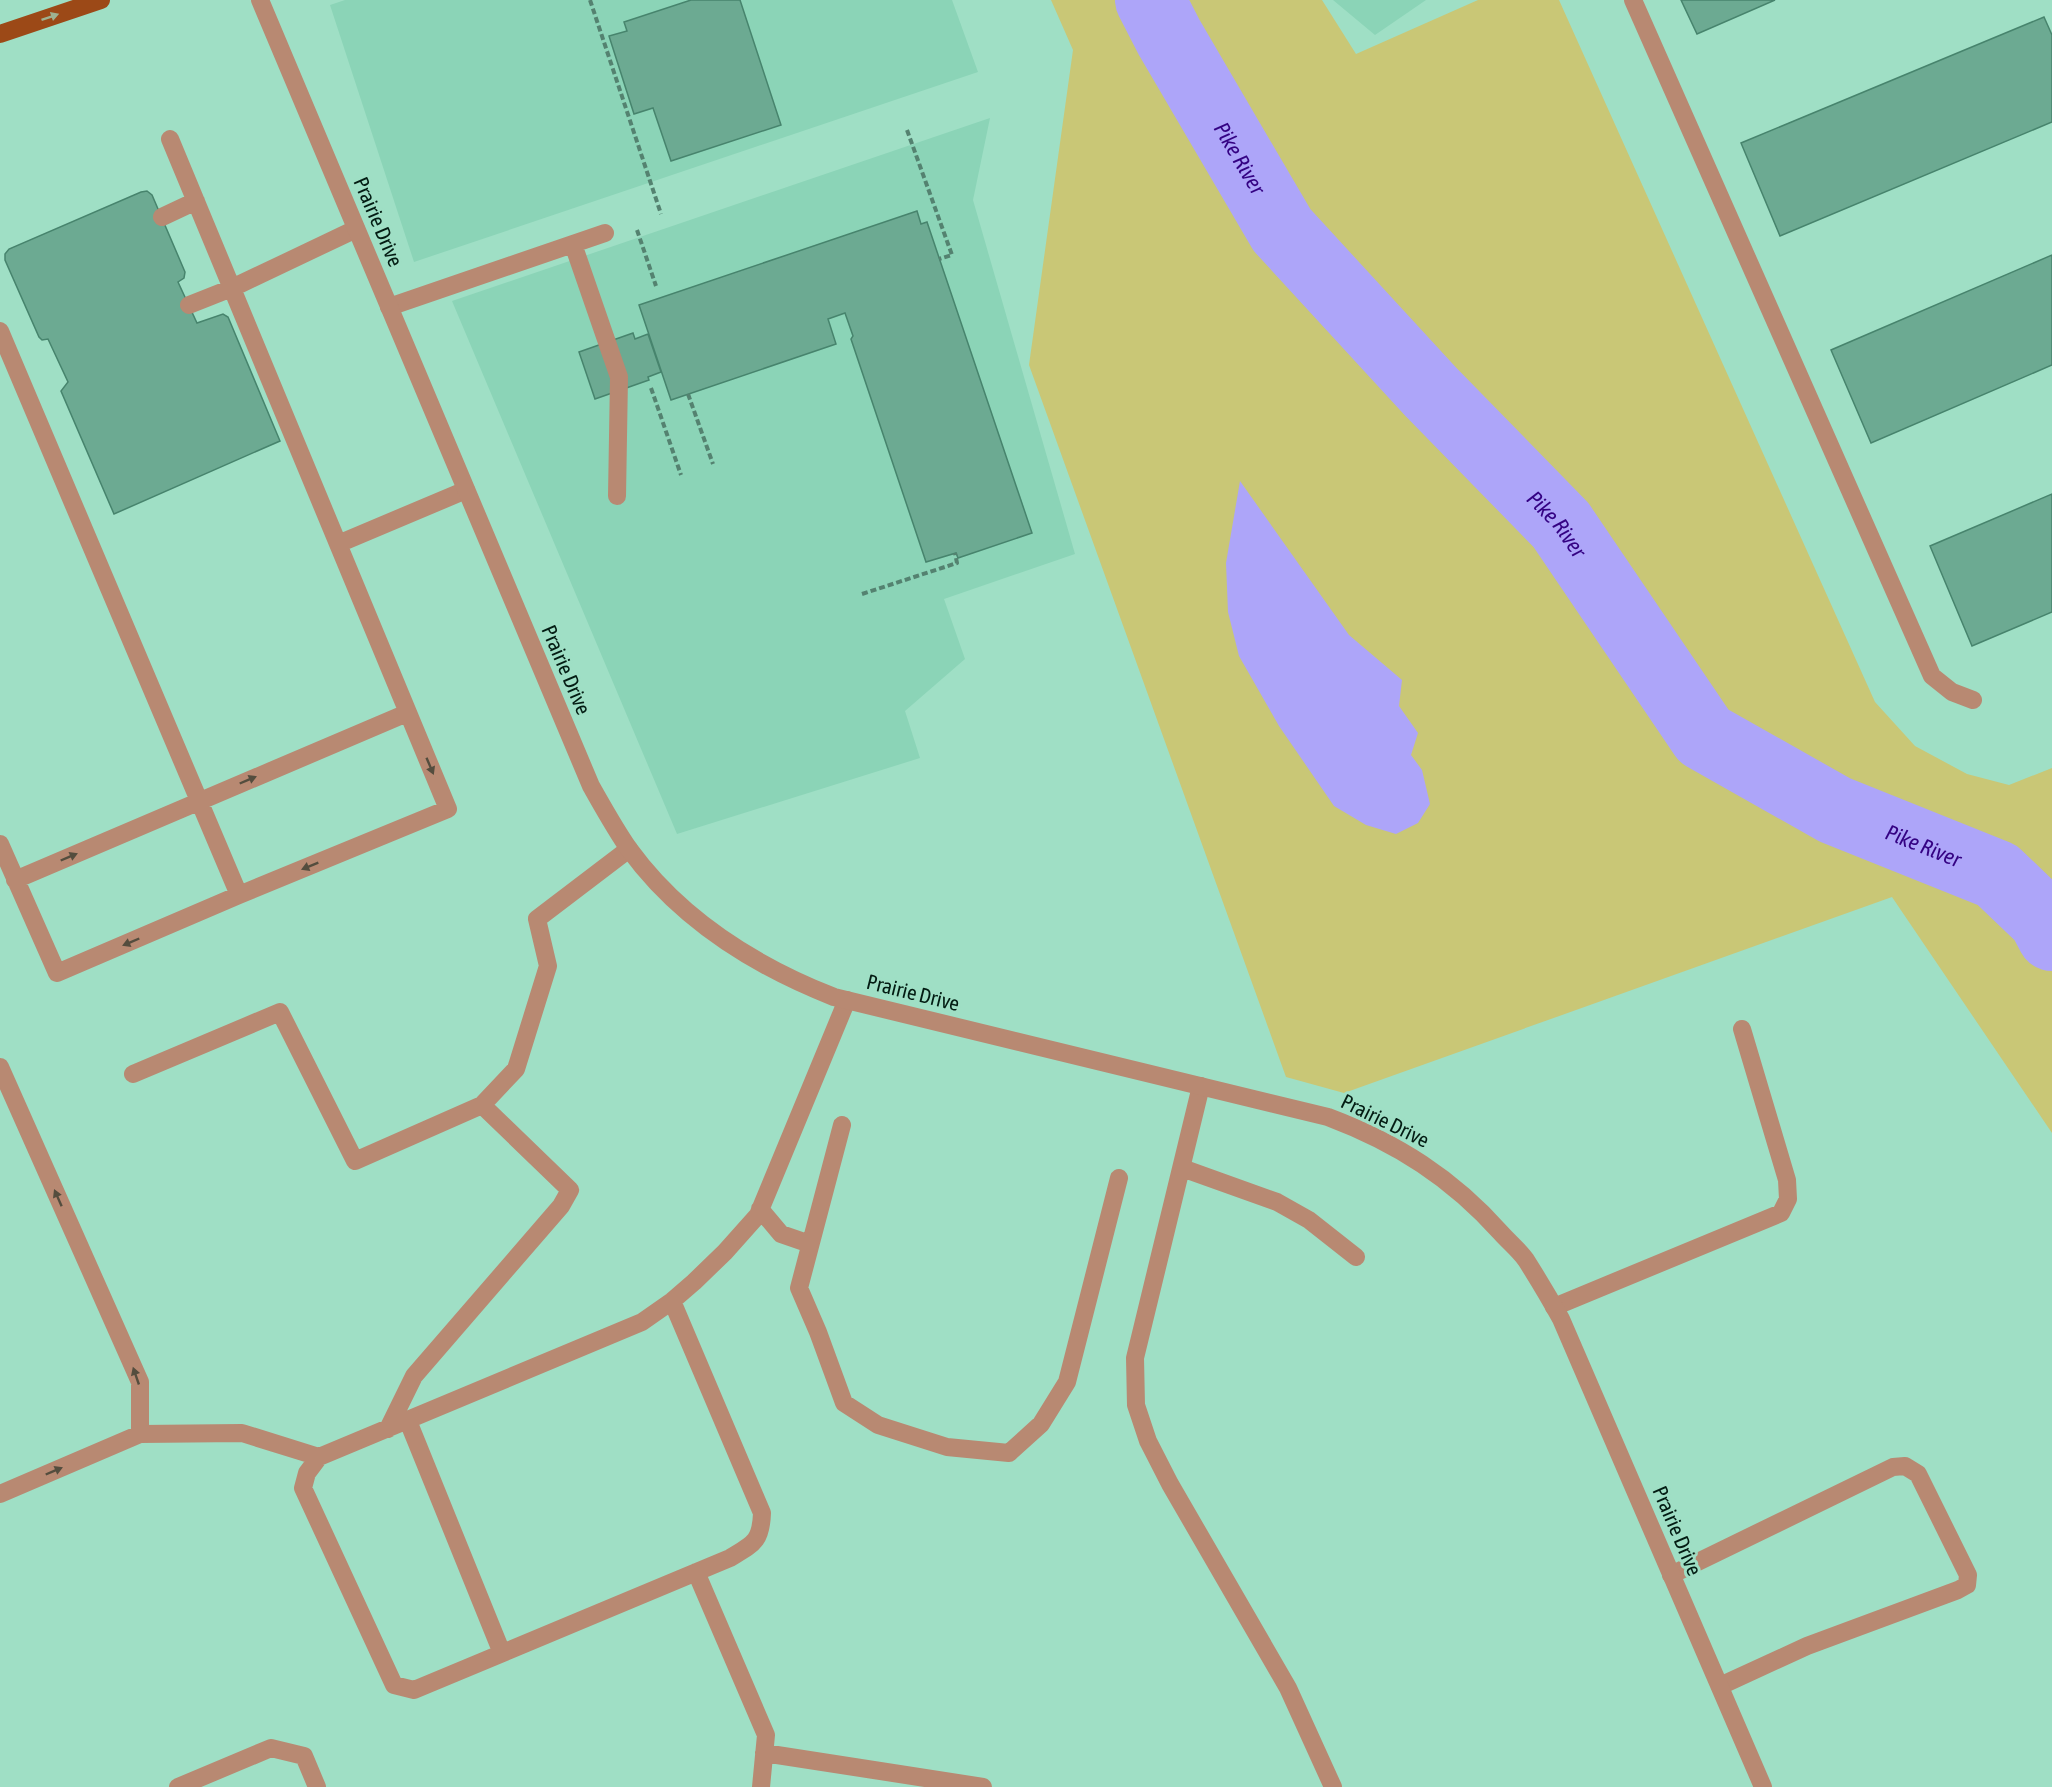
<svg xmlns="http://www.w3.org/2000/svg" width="2052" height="1787" font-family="'Asap Condensed',sans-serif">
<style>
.built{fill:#8bd4b7}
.green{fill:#c9c776}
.water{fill:#ada5f9}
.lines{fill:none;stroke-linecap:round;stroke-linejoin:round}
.river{stroke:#ada5f9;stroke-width:70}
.building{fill:#6caa92;stroke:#47846d;stroke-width:1.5}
.path{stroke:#548270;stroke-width:4;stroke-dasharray:6 3;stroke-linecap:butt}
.service{stroke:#b88972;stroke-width:18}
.minor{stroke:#b88972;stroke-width:18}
.primary{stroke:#9c4917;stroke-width:18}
.oneway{fill:#9eb291}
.oneway2{fill:#544d3e}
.labels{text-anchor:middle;stroke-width:6;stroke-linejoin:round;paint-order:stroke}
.street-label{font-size:21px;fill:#031c13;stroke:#9fdfc5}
.water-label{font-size:22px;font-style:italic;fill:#340283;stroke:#9fdfc5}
</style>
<rect width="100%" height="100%" fill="#9fdfc5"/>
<path class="built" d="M345,0h607l26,72 -564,190 -84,-257z
M1333,0h93l-51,35z
M990,118l-17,82 102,354 -131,45 21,60 -60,52 15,47 -243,76 -225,-533z"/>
<path class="green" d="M1051,0h271l34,54 122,-54h81l316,702 40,44 52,28 42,11 43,-17v365l-160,-236 -548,196 -58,-16 -257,-712 44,-315z"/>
<path class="water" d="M1240,481l109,154 53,45 -3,26 19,27 -7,22 11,15 8,34 -12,19 -22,11 -30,-9 -32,-19 -55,-80 -40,-70 -11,-44 -2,-49z"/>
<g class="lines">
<path class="river" id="s1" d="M1150,0l19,37 113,193 149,162 130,133 143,211 131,74 162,65 46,44 9,17"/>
</g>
<path class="building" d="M691,0h49l41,125 -110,36 -18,-53 -19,6 -25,-78 18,-5 -3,-9z
M1681,0h94l-78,34z
M2044,17l8,18v87l-272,114 -39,-93z
M147,191l5,4 33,77 -1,6 -6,4 19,41 26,-9 5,3 52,124 -166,73 -53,-123 7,-9 -20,-43 -6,1 -3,-3 -34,-77v-6l4,-5 132,-57z
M917,211l4,13 6,-2 105,311 -74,25 -2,-5 -30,9 -75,-223 2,-3 -8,-23 -17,6 8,25 -165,56 -32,-95z
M2052,255v110l-181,78 -40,-93z
M633,333l2,6 13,-5 13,38 -13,5 1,3 -54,19 -16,-47z
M2052,494v118l-80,34 -42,-100z"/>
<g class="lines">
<path class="path" d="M590,0l71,214
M907,130l45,125 -13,4
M637,230l19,56
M651,388l30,87
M688,394l25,70
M862,594l95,-31 -2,-10"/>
<path class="service" d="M1633,0l299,676 20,16 21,8
M162,217l34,-16
M573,244l46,133 -2,119
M189,305l43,-17 124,-59
M389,307l216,-74
M0,331l239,564
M338,544l128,-54
M0,844l57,129 182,-78 209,-86 -278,-670
M15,880l392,-167
M0,1067l140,315v52
M133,1074l147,-62 75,149 127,-56 34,-36 32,-103 -11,-47 92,-70
M1201,1086l-66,272 1,47 12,36 22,43 118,204 45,99
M842,1125l-43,163 19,44 26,71 34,22 69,22 62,6 32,-29 26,-42 52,-204
M1182,1168l95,34 32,18 47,37
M760,1209l21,25 29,10
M672,1301l90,212c-1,29 -9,31 -32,45l-316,132 -20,-5 -91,-197 4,-15 12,-16 323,-135 30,-21 22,-19 31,-30 33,-37 89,-215
M1554,1307l227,-94 7,-14 -1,-19 -45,-151
M408,1421l94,232
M388,1429l26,-53 147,-170 9,-16 -88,-85
M0,1494l140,-60 102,-1 77,24
M696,1572l70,163 -5,52
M1671,1575l222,-108 12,-1 13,8 50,101 -1,10 -9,5 -151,56 -87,40
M764,1753l219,34
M178,1787l93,-39 33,8 13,31"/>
<path class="minor" d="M260,0l331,786c12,21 24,43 38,63 51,70 126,117 205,148l494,120c69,26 124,61 173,116 8,9 18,17 25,27 12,19 24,39 35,59l202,468"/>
<path class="primary" d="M0,34l101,-34"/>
</g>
<defs><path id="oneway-solid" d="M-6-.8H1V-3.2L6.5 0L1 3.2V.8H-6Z" transform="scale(1.5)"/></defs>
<use class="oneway" href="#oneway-solid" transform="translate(50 17) rotate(-19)"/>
<g class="oneway2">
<use href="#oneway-solid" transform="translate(430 766) rotate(67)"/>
<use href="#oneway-solid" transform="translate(248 780) rotate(-23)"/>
<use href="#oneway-solid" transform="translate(69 857) rotate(-23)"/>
<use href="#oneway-solid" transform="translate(310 866) rotate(158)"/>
<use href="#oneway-solid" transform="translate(131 942) rotate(157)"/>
<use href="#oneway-solid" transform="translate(58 1198) rotate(-114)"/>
<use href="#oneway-solid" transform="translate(136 1376) rotate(-109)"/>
<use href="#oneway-solid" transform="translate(54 1471) rotate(-23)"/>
</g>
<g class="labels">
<g class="street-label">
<text transform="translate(378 222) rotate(67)" y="7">Prairie Drive</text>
<text transform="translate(566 670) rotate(67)" y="7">Prairie Drive</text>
<text transform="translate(913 993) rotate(14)" y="7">Prairie Drive</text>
<text transform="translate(1385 1121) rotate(26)" y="7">Prairie Drive</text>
<text transform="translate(1677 1531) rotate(67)" y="7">Prairie Drive</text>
</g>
<g class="water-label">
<text dy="8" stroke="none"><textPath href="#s1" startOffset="182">Pike River</textPath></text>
<text dy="8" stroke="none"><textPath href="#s1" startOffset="668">Pike River</textPath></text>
<text dy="8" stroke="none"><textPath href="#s1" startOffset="1172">Pike River</textPath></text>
</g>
</g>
</svg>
